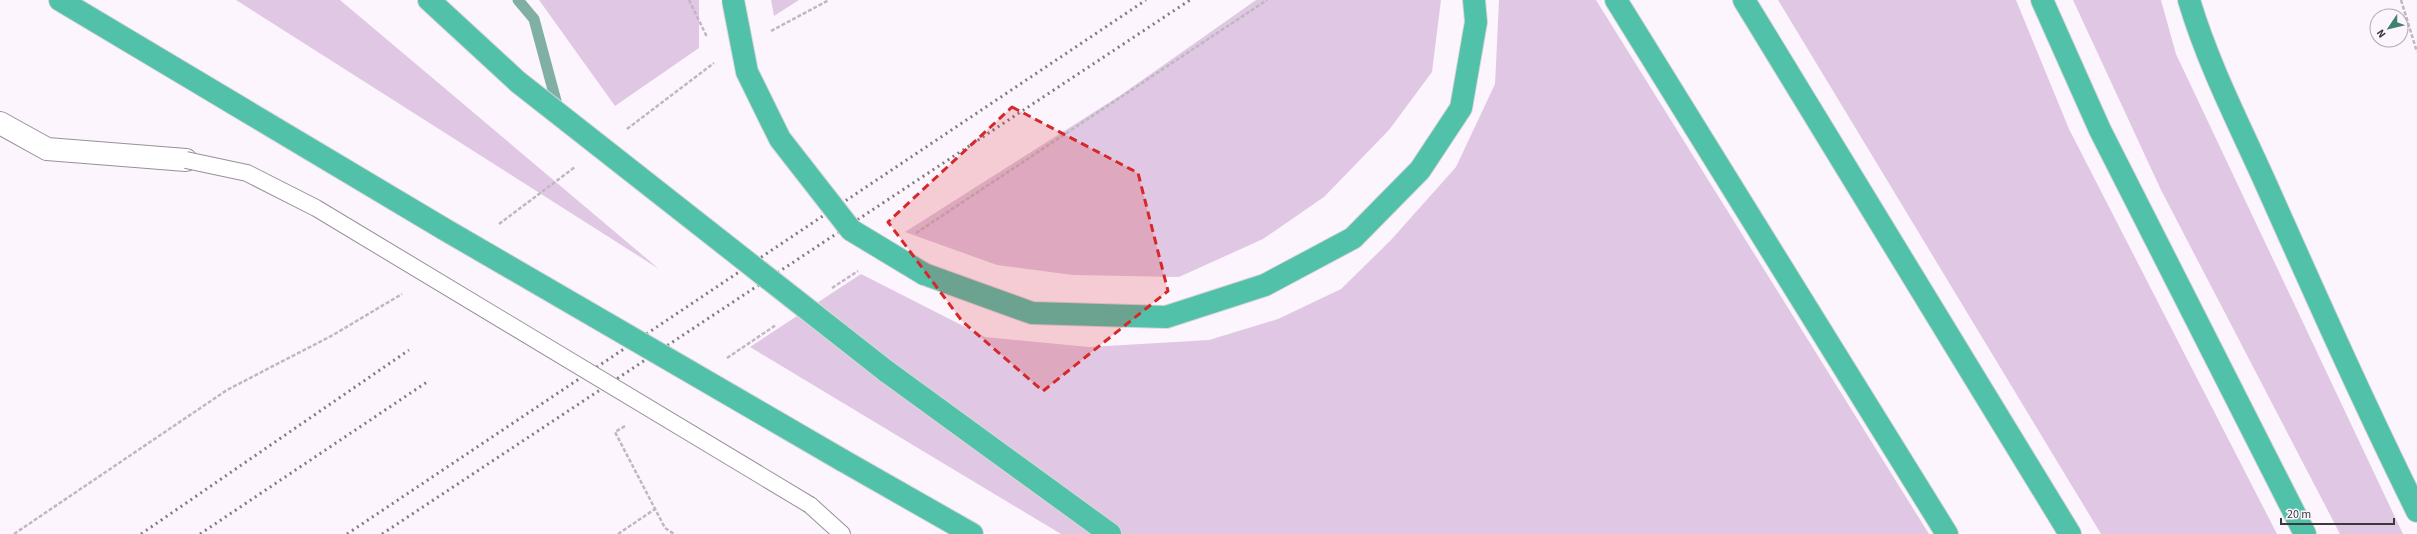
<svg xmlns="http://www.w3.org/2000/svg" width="2417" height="534" font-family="'Source Sans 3',sans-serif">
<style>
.green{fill:#e0c8e4}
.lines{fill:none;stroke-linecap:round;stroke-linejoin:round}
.stream{stroke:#80afa3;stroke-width:11}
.lane-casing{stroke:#989099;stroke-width:18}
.street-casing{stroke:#989099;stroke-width:24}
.highway-casing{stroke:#d8d7d8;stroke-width:24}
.path{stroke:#bfb8c0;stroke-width:2.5;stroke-dasharray:4 2;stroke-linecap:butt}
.lane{stroke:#fff;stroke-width:16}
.street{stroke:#fff;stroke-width:22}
.highway{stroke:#52c1aa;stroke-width:22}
.rail{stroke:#827d83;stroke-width:3;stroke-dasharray:2 4;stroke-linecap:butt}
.lane-bridge-casing{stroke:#989099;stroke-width:18;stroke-linecap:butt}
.highway-bridge-casing{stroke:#d8d7d8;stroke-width:24;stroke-linecap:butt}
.lane-bridge{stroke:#fff;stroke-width:16}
.highway-bridge{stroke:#52c1aa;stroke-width:22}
.marked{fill:#d62828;fill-opacity:0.2;stroke:#d62828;stroke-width:3;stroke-dasharray:8 5;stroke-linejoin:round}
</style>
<rect width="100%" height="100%" fill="#fdf5fe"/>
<path class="green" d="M236,0h104l319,269z
M539,0h160v48l-84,58z
M771,0h28l-25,16z
M1256,0h185l-9,72 -43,58 -65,67 -61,42 -84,38 -106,-2 -76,-10 -92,-33 216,-137z
M1499,0h97l333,534h-868l-311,-187 111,-73 124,63 104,10 120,-7 69,-21 63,-30 49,-48 66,-74 39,-83z
M1778,0h238l53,129 208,405h-176z
M2073,0h88l15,54 227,480h-63l-179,-344z"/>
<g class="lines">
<path class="stream" d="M518,0l16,19 25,93"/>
<defs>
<path id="lane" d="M810,505l32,29"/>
<path id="street" d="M0,123l47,26 139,11"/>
<path id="highway" d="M60,0l384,229
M429,0l89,82
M1616,0l331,534
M1744,0l326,534
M2042,0l58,130 205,404
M2189,0c19,64 50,124 77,184 49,110 98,220 151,327
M924,274l108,39 134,4 99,-32 88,-47 67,-68 41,-62 15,-86 -2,-22
M886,371l224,163
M842,460l130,74"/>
</defs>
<use href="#lane" class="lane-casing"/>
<use href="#street" class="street-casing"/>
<use href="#highway" class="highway-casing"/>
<path class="path" d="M689,0l18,37
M2401,0l16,52
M771,31l58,-31
M627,129l87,-66
M499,224l76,-57
M916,233l351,-233
M832,288l26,-17
M727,358l49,-33
M625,426l-10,6 50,96 9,6
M14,534l213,-144 106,-55 69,-41
M618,534l37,-25"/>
<use href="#lane" class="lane"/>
<use href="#street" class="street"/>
<use href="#highway" class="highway"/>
<path class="rail" d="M141,534l268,-184
M200,534l227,-152
M347,534l799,-534
M382,534l808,-534"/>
<defs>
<path id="lane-bridge" d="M186,160l61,13 69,35 494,297"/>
<path id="highway-bridge" d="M733,0l14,72 33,67 71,91 73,44
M518,82l368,289
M444,229l398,231"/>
</defs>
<use href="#lane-bridge" class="lane-bridge-casing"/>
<use href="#highway-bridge" class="highway-bridge-casing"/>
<use href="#lane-bridge" class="lane-bridge"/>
<use href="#highway-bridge" class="highway-bridge"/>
</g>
<path class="marked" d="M1012,107l126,66 30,118 -125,100 -81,-70 -74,-99z"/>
<g transform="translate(2389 28) rotate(235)"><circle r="19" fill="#fdf5fe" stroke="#b0aab1"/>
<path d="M0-3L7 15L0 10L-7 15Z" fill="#3f8173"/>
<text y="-6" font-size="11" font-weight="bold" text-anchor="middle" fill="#3c393d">N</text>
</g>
<path d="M2281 518v6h113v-6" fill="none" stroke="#3c393d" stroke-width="2"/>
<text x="2287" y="518" font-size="12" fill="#3c393d" stroke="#fdf5fe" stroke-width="3" paint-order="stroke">20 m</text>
</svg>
